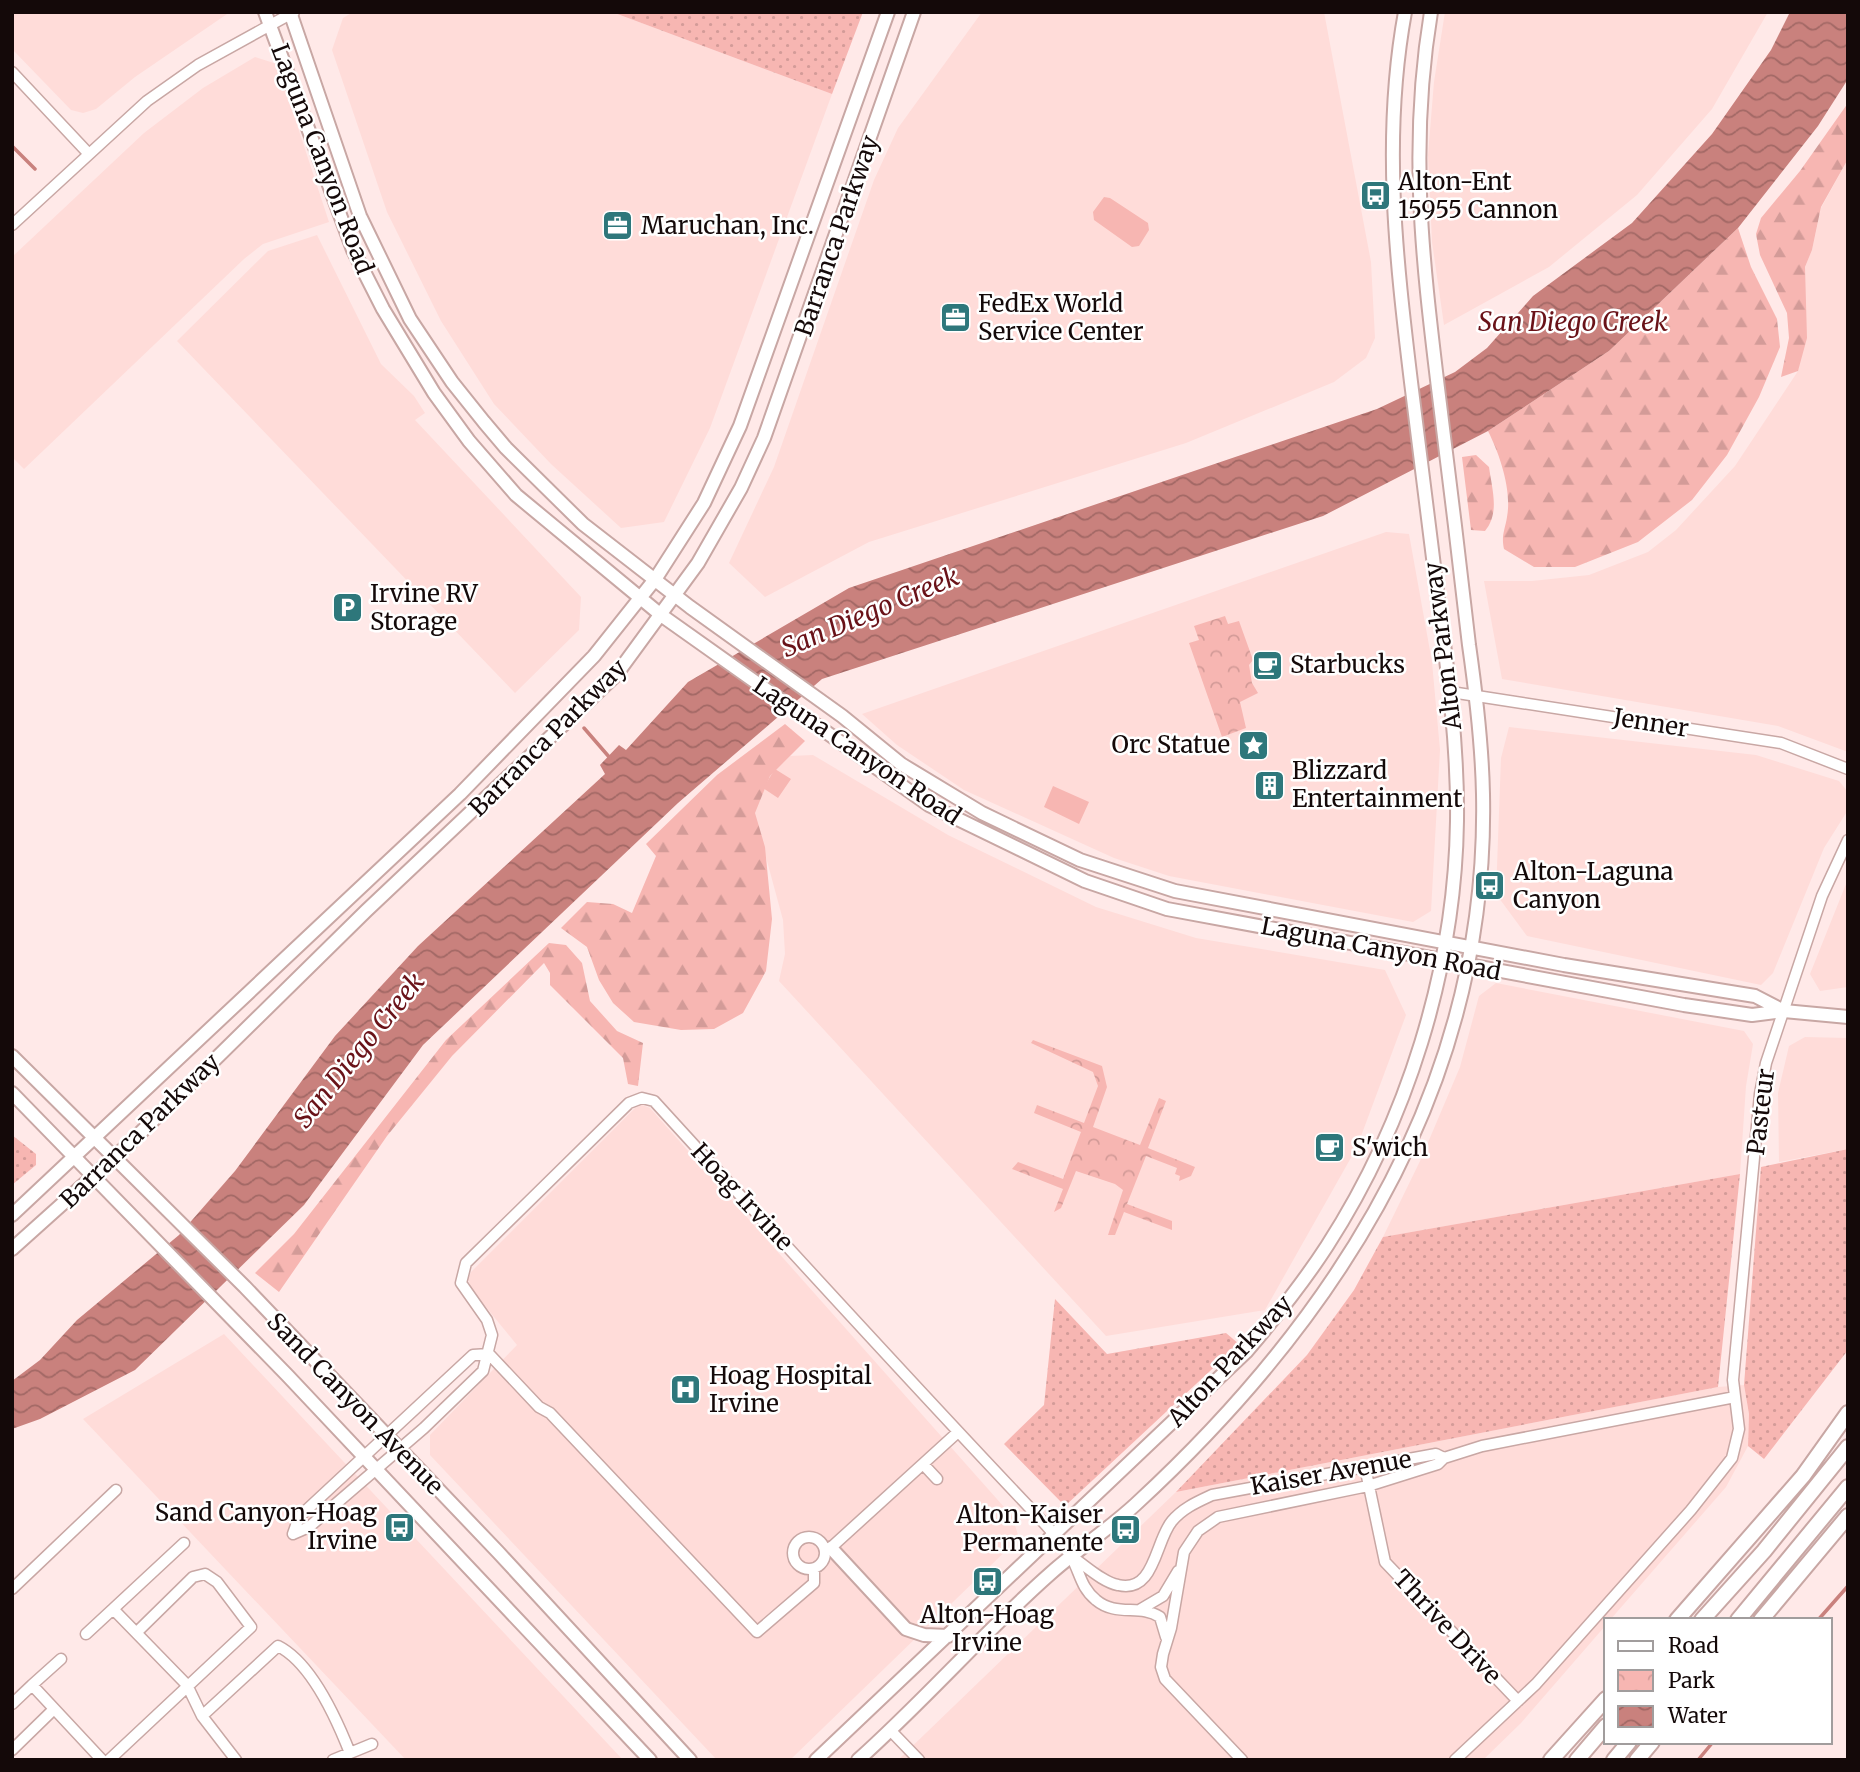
<svg xmlns="http://www.w3.org/2000/svg" width="1860" height="1772" font-family="Merriweather,serif">
<style>
.built{fill:#ffdcd9}
.grass{fill:url(#grass-dots)}
.forest{fill:url(#forest-firs)}
.park{fill:url(#park-crowns)}
.garden{fill:#f7b6b2}
.water{fill:url(#water-waves)}
.lines{fill:none;stroke-linecap:round;stroke-linejoin:round}
.stream{stroke:#c9817d;stroke-width:3.5}
.minor-casing{stroke:#c8a7a4;stroke-width:13}
.major-casing{stroke:#c8a7a4;stroke-width:16}
.highway-casing{stroke:#c8a7a4;stroke-width:18}
.minor{stroke:#fff;stroke-width:10}
.major{stroke:#fff;stroke-width:12}
.highway{stroke:#fff;stroke-width:14}
.labels{text-anchor:middle;stroke-width:5;stroke-linejoin:round;paint-order:stroke}
.street-label{font-size:24px;fill:#140909;stroke:#fff}
.poi-label{font-size:24px;fill:#140909;stroke:#fff;text-anchor:start}
.water-label{font-size:26px;font-style:italic;fill:#691218;stroke:#fff}
</style>
<defs>
<pattern id="grass-dots" width="8" height="8" patternUnits="userSpaceOnUse" patternTransform="scale(1.75)"><rect width="8" height="8" fill="#f7b6b2"/><path d="M2 2h.1M6 6h.1" fill="none" stroke="#d39b98" stroke-width="1.8" stroke-linecap="round"/></pattern>
<pattern id="forest-firs" width="22" height="20" patternUnits="userSpaceOnUse" patternTransform="scale(1.75)"><rect width="22" height="20" fill="#f7b6b2"/><path d="M5 1l3.5 6h-7zM16 11l3.5 6h-7z" fill="#d39b98"/></pattern>
<pattern id="park-crowns" width="20" height="18" patternUnits="userSpaceOnUse" patternTransform="scale(1.75)"><rect width="20" height="18" fill="#f7b6b2"/><path d="M2 6a3 3 0 1 1 6 0M12 15a3 3 0 1 1 6 0" fill="none" stroke="#d39b98"/></pattern>
<pattern id="water-waves" width="16" height="10" patternUnits="userSpaceOnUse" patternTransform="scale(1.75)"><rect width="16" height="10" fill="#c9817d"/><path d="M0 5q4-4 8 0t8 0" fill="none" stroke="#a26865"/></pattern>
</defs>
<rect width="100%" height="100%" fill="#ffe9e8"/>
<path class="built" d="M12,12h218l-95,65 -39,32 -13,4 -12,-3 -59,-61z
M353,12h259l220,82 -122,334 -46,94 -43,6 -70,-64 -57,-60 -53,-83 -54,-109 -55,-162 11,-32z
M982,12h342l47,250 4,76 -9,20 -32,24 -148,61 -317,99 -104,55 -36,-34 45,-96 100,-287 24,-52z
M1445,12h323l-56,97 -75,86 -88,72 -105,58 -12,-83 -4,-87 6,-73z
M255,57l22,7 52,158 -66,22 -19,15 -220,210 -12,-12v-200l132,-124 59,-45z
M1848,159v593l-70,-26 -276,-47 -18,-98h48l57,-6 59,-23 28,-22 59,-64 63,-95 7,-104 7,-17 9,-42z
M317,235l64,129 33,32 11,17 -10,7 166,177 -2,33 -64,63 -338,-352 91,-90z
M1386,532l23,2 23,128 8,88 -9,161 -18,11 -244,-46 -55,-18 -150,-68 -67,-45 -35,-31z
M1509,727l247,28 83,26 9,11v18l-24,38 -51,125 -12,12 -234,-49 -31,-42 5,-136z
M813,755l135,80 148,72 100,31 189,32 21,45 -49,132 -92,163 -159,26 -327,-355 6,-27 -2,-34 -29,-107 16,-37 20,-20z
M1848,879v108l-28,4 -10,-17z
M1496,983l248,48 9,13 -7,42 -6,88 -357,63 38,-78 39,-92 19,-71z
M1805,1037l43,1v111l-69,13 -1,-69 11,-47z
M642,1105l8,3 362,408 7,22 -229,222h-73l-287,-305v-20l87,-90 -45,-55 -4,-11 3,-7 164,-164z
M224,1334l399,426h-217l-323,-341z
M1744,1385l5,29 -1,32 -22,41 -116,133h-4v5l-85,98 -38,37h-585l278,-268 542,-105z"/>
<path class="grass" d="M612,12h251l-31,82z
M12,1135l24,19v11l-24,20z
M1848,1149v201l-84,109 -16,-13 1,-32 -5,-29 17,-218z
M1740,1174l-22,213 -542,105 131,-137 47,-65 29,-53z
M1055,1299l52,55 119,-21 13,11 -174,162 -61,-62 40,-39z"/>
<path class="forest" d="M1848,103v56l-27,48 -9,43 -7,17 2,71 -9,33 -17,6 8,-39 -2,-25 -27,-58 -4,-21 5,-16 39,-47z
M1738,228l13,39 26,52 3,28 -21,50 -32,58 -35,45 -54,42 -63,25h-41l-30,-18c-3,-14 1,-19 3,-32 5,-27 -7,-62 -19,-86l121,-80z
M1476,455l13,12c3,22 11,46 -4,64l-14,-1 -9,-73z
M785,724l20,17 -35,35 -15,37 10,34 7,72 -6,52 -23,42 -29,16 -33,1 -47,-8 -21,-19 -14,-23 -12,-33 -26,-19 26,-26 26,2 19,9 24,-57 -10,-12 71,-69z
M549,943l17,2 16,18 8,38 27,30 26,12 -5,43 -10,-2 -5,-26 -73,-73v-12l-6,-10 -92,93 -65,80 -108,156 -24,-19 39,-39 152,-194z"/>
<path class="park" d="M1225,616l3,8 11,-3 14,39 -4,5 3,18 6,10 -18,9 6,26 -24,9 -33,-94 10,-3 -5,-14z
M1033,1040l69,26 5,21 -14,40 47,18 19,-47 7,3 -18,47 47,19 -4,9 -12,5 1,-5 -5,-2 2,-6 -31,-12 -19,48 45,17v9l-48,-18 -9,23h-7l15,-45 -8,-6 -39,-13 -15,37 -7,4 9,-23 -51,-20 6,-7 45,17 18,-47 -47,-19 3,-8 47,18 14,-37 -5,-14 -62,-29z"/>
<path class="garden" d="M1104,197l6,1 38,25 1,7 -10,16 -7,1 -38,-27 -1,-8z
M775,769l16,10 -13,19 -15,-10z
M1053,786l36,16 -10,22 -35,-17z"/>
<path class="water" d="M1790,12h58v67l-30,47 -80,102 -129,123 -121,80 -165,85 -501,163 -144,124 -255,242 -119,160 -169,165 -95,49 -28,10v-48l28,-21 37,-40 102,-85 56,-64 100,-135 83,-90 187,-172 -5,-9 19,-20 7,5 62,-68 161,-94 528,-179 78,-37 32,-24 46,-52 99,-73 80,-89 59,-84z"/>
<g class="lines">
<path class="stream" d="M12,146l23,23
M584,728l26,30
M1818,1620l30,-34
M1698,1760l15,-18"/>
<defs>
<path id="minor" d="M12,72l76,81
M12,225l135,-124 51,-36 96,-53
M1451,692l330,51 67,26
M489,1354l50,53 11,6 207,219 57,-49v-14
M923,1464l14,15
M1365,1467l20,95 133,139
M293,1534l16,-7 115,-99 59,-57 9,-36 -5,-15 -26,-37 5,-20 163,-160 13,-5 12,3c124,136 248,272 375,406 14,15 30,31 41,48 10,16 10,32 26,45 20,17 44,4 64,17l6,20
M293,1534l6,-17 174,-162 16,-1
M793 1553a16 16 0 1 1 32 0a16 16 0 1 1-32 0Z
M184,1543l-71,66 74,76 15,31 34,44
M825,1553l133,-121
M1072,1557c13,8 30,25 46,28 37,9 37,-44 54,-64 11,-13 25,-19 40,-26l224,-41 8,4
M12,1589l104,-99
M1141,1609l22,-13 15,-25
M86,1634l27,-25
M32,1685l29,-26
M12,1704l20,-19 70,75
M202,1716l76,-70c34,17 59,74 72,107
M891,1731l28,29
M12,1750l41,-40
M109,1760l142,-133 -34,-45 -12,-8 -12,3 -56,55
M333,1760l39,-16
M1242,1760l-77,-81 -4,-12 2,-13 8,-26 13,-76 14,-21 20,-14 150,-31 70,-22 6,-6 38,-12 253,-49
M1455,1760l81,-76 155,-174 41,-52 7,-29 -6,-49 27,-286 6,-31 56,-167 26,-56"/>
<path id="major" d="M265,12l88,238 30,59 51,84 35,48 47,54 145,120 268,190 156,76 82,28 517,96 68,10 32,-4 64,6
M290,12l70,204 50,103 42,63 32,40 22,26 77,76 107,83 152,109 59,48 81,49 98,47 95,31 389,74 191,31 29,15
M12,1056l233,231 253,265 192,208
M12,1093l275,282 363,385
M12,1215l448,-421 134,-138 62,-78 48,-75 36,-77 148,-414
M12,1249l116,-104 238,-234 250,-236 82,-112 43,-75 23,-50 150,-426
M831,1548l75,81 18,6 24,1
M816,1760l430,-408c29,-34 57,-69 81,-106 80,-124 128,-277 130,-425 1,-75 -9,-149 -19,-223 -9,-72 -18,-144 -27,-216 -15,-124 -29,-245 -6,-370
M858,1760c67,-60 126,-128 193,-187 27,-24 58,-44 85,-69 205,-189 353,-422 347,-710 -1,-50 -7,-100 -14,-149 -10,-86 -20,-171 -31,-257 -16,-132 -29,-243 -7,-376"/>
<path id="highway" d="M1677,1620l126,-144 45,-63
M1702,1620l62,-69 84,-104
M1738,1620l110,-133
M1761,1620l87,-104
M1551,1760l55,-61
M1577,1760l29,-34
M1614,1760l15,-18
M1637,1760l15,-18"/>
</defs>
<use href="#minor" class="minor-casing"/>
<use href="#major" class="major-casing"/>
<use href="#highway" class="highway-casing"/>
<use href="#minor" class="minor"/>
<use href="#major" class="major"/>
<use href="#highway" class="highway"/>
</g>
<defs>
<symbol id="bus-square" viewBox="-11 -11 22 22"><rect x="-9" y="-9" width="18" height="18" rx="4" fill="#2e777b" stroke="#fff"/><path d="M-5-6H5V4H4V6H2V4H-2V6H-4V4H-5ZM-3.5-4V0h7V-4ZM-3.5 1.2v1.5H-2V1.2ZM2 1.2v1.5H3.5V1.2Z" fill="#fff"/></symbol>
<symbol id="office-square" viewBox="-11 -11 22 22"><rect x="-9" y="-9" width="18" height="18" rx="4" fill="#2e777b" stroke="#fff"/><path d="M-6-3h4V-5.5h4V-3h4V5H-6ZM-1-4.5V-3h2v-1.5ZM-6 0V1H6V0Z" fill="#fff"/></symbol>
<symbol id="parking-square" viewBox="-11 -11 22 22"><rect x="-9" y="-9" width="18" height="18" rx="4" fill="#2e777b" stroke="#fff"/><path d="M-3.5-5.5H1a3.5 3.5 0 0 1 0 7H-1V5.5H-3.5ZM-1-3.4V-.6H.8a1.4 1.4 0 0 0 0-2.8Z" fill="#fff"/></symbol>
<symbol id="cafe-square" viewBox="-11 -11 22 22"><rect x="-9" y="-9" width="18" height="18" rx="4" fill="#2e777b" stroke="#fff"/><path d="M-5.5-4.5H6V0H3Q3 3.5 0 3.5H-2.5Q-5.5 3.5-5.5 0ZM3-3.2v2h1.7v-2ZM-6 4.5H4V6H-6Z" fill="#fff"/></symbol>
<symbol id="sight-square" viewBox="-11 -11 22 22"><rect x="-9" y="-9" width="18" height="18" rx="4" fill="#2e777b" stroke="#fff"/><path d="M0-6L1.8-2.2L6-1.7L2.9 1.2L3.7 5.4L0 3.3L-3.7 5.4L-2.9 1.2L-6-1.7L-1.8-2.2Z" fill="#fff"/></symbol>
<symbol id="building-square" viewBox="-11 -11 22 22"><rect x="-9" y="-9" width="18" height="18" rx="4" fill="#2e777b" stroke="#fff"/><path d="M-4-6H4V6H1V3H-1V6H-4ZM-2.5-4.3h1.7v1.8h-1.7ZM.8-4.3h1.7v1.8H.8ZM-2.5-1h1.7V.8h-1.7ZM.8-1h1.7V.8H.8Z" fill="#fff"/></symbol>
<symbol id="hospital-square" viewBox="-11 -11 22 22"><rect x="-9" y="-9" width="18" height="18" rx="4" fill="#2e777b" stroke="#fff"/><path d="M-5-5h3v3.5h4V-5h3V5h-3V1.5h-4V5h-3Z" fill="#fff"/></symbol>
</defs>
<g fill-rule="evenodd">
<use href="#bus-square" x="1358" y="178" width="35" height="35"/>
<use href="#office-square" x="600" y="208" width="35" height="35"/>
<use href="#office-square" x="938" y="300" width="35" height="35"/>
<use href="#parking-square" x="330" y="590" width="35" height="35"/>
<use href="#cafe-square" x="1250" y="648" width="35" height="35"/>
<use href="#sight-square" x="1236" y="728" width="35" height="35"/>
<use href="#building-square" x="1252" y="768" width="35" height="35"/>
<use href="#bus-square" x="1472" y="868" width="35" height="35"/>
<use href="#cafe-square" x="1312" y="1130" width="35" height="35"/>
<use href="#hospital-square" x="668" y="1372" width="35" height="35"/>
<use href="#bus-square" x="382" y="1510" width="35" height="35"/>
<use href="#bus-square" x="1108" y="1512" width="35" height="35"/>
<use href="#bus-square" x="970" y="1564" width="35" height="35"/>
</g>
<g class="labels">
<g class="street-label">
<text transform="translate(322 159) rotate(69)" y="8">Laguna Canyon Road</text>
<text transform="translate(837 236) rotate(-71)" y="8">Barranca Parkway</text>
<text transform="translate(1443 646) rotate(-97)" y="8">Alton Parkway</text>
<text transform="translate(1651 723) rotate(9)" y="8">Jenner</text>
<text transform="translate(548 738) rotate(-45)" y="8">Barranca Parkway</text>
<text transform="translate(857 751) rotate(34)" y="8">Laguna Canyon Road</text>
<text transform="translate(1381 949) rotate(11)" y="8">Laguna Canyon Road</text>
<text transform="translate(1761 1112) rotate(-83)" y="8">Pasteur</text>
<text transform="translate(140 1131) rotate(-44)" y="8">Barranca Parkway</text>
<text transform="translate(742 1197) rotate(47)" y="8">Hoag Irvine</text>
<text transform="translate(1230 1361) rotate(-47)" y="8">Alton Parkway</text>
<text transform="translate(355 1404) rotate(46)" y="8">Sand Canyon Avenue</text>
<text transform="translate(1331 1473) rotate(-10)" y="8">Kaiser Avenue</text>
<text transform="translate(1447 1627) rotate(47)" y="8">Thrive Drive</text>
</g>
<g class="poi-label">
<text x="1398" y="190">Alton-Ent<tspan x="1398" dy="28">15955 Cannon</tspan></text>
<text x="641" y="234">Maruchan, Inc.</text>
<text x="978" y="312">FedEx World<tspan x="978" dy="28">Service Center</tspan></text>
<text x="370" y="602">Irvine RV<tspan x="370" dy="28">Storage</tspan></text>
<text x="1290" y="673">Starbucks</text>
<text x="1230" y="753" text-anchor="end">Orc Statue</text>
<text x="1292" y="779">Blizzard<tspan x="1292" dy="28">Entertainment</tspan></text>
<text x="1513" y="880">Alton-Laguna<tspan x="1513" dy="28">Canyon</tspan></text>
<text x="1352" y="1156">S'wich</text>
<text x="709" y="1384">Hoag Hospital<tspan x="709" dy="28">Irvine</tspan></text>
<text x="377" y="1521" text-anchor="end">Sand Canyon-Hoag<tspan x="377" dy="28">Irvine</tspan></text>
<text x="1103" y="1523" text-anchor="end">Alton-Kaiser<tspan x="1103" dy="28">Permanente</tspan></text>
<text x="987" y="1623" text-anchor="middle">Alton-Hoag<tspan x="987" dy="28">Irvine</tspan></text>
</g>
<g class="water-label">
<text x="1573" y="331">San Diego Creek</text>
<text transform="translate(870 612) rotate(-23)" y="9">San Diego Creek</text>
<text transform="translate(359 1050) rotate(-51)" y="9">San Diego Creek</text>
</g>
</g>
<rect width="1860" height="1772" fill="none" stroke="#140909" stroke-width="28"/>
<rect x="1604" y="1618" width="228" height="126" fill="#ffffff" stroke="#a19d9d" stroke-width="2"/>
<rect x="1618" y="1641" width="35" height="10" fill="#ffffff" stroke="#a19d9d" stroke-width="2"/>
<text x="1668" y="1653" font-size="21" fill="#140909">Road</text>
<rect x="1618" y="1670" width="35" height="21" fill="url(#park-crowns)" stroke="#a19d9d" stroke-width="2"/>
<text x="1668" y="1688" font-size="21" fill="#140909">Park</text>
<rect x="1618" y="1706" width="35" height="21" fill="url(#water-waves)" stroke="#a19d9d" stroke-width="2"/>
<text x="1668" y="1723" font-size="21" fill="#140909">Water</text>
</svg>
